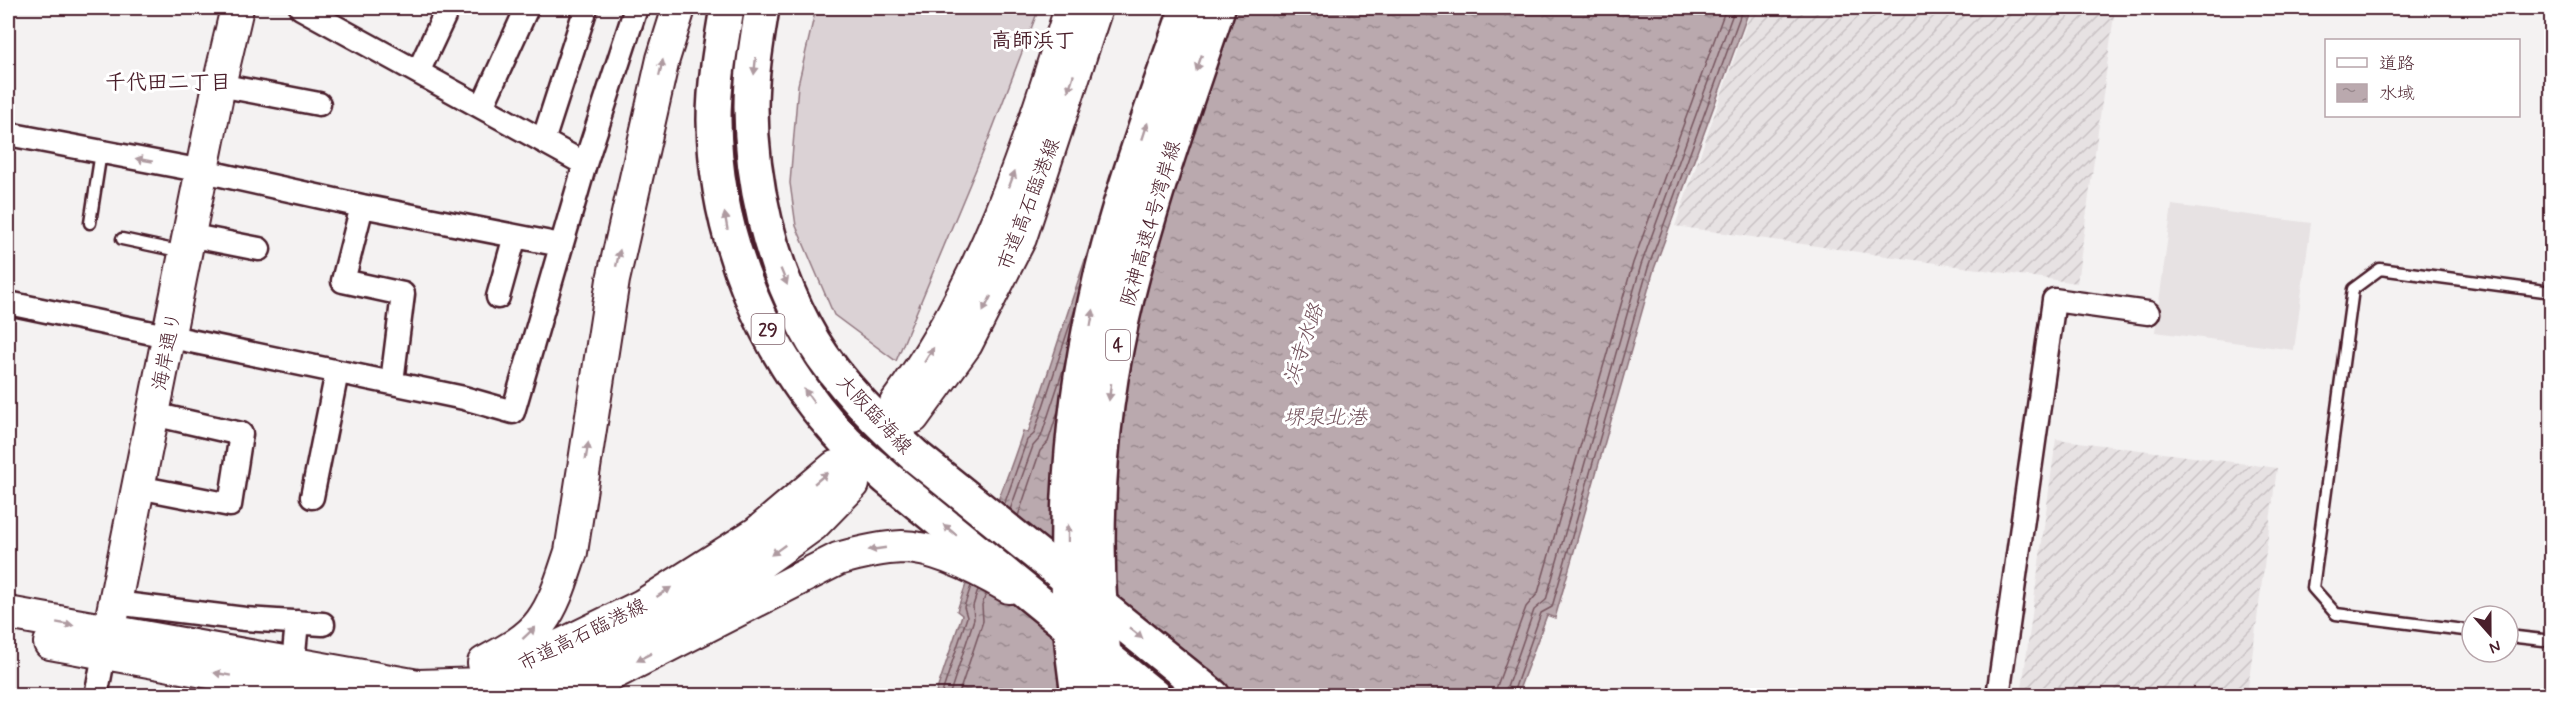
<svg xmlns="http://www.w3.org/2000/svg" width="2559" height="703" font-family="Mynerve,'Klee One',sans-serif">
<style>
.built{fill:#e7e2e3}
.industrial{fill:url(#industrial-furrows)}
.pitch{fill:#dbd2d5;stroke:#927880;stroke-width:1.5}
.water{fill:url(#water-ripples);stroke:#8d727a;stroke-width:1.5}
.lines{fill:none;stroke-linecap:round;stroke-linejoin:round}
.shore{stroke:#77565f;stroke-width:1.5}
.lane-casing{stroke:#4a1f2b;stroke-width:15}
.street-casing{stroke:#4a1f2b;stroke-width:27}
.secondary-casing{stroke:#4a1f2b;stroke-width:36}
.primary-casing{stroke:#4a1f2b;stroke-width:38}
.highway-casing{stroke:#4a1f2b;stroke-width:38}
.lane{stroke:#fff;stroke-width:10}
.street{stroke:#fff;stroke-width:22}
.secondary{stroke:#fff;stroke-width:32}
.primary{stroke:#fff;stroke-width:33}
.highway{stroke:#fff;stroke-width:33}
.oneway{fill:#ae9aa0}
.labels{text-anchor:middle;stroke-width:6;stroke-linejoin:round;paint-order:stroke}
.shield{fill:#fff;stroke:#80626b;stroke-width:1.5}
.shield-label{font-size:18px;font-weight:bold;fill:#4a1f2b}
.street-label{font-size:20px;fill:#4a1f2b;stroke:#fff}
.neighbourhood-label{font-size:21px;font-weight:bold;fill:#4a1f2b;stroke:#fff}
.water-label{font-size:21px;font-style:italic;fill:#714f59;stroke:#fff}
</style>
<defs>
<pattern id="industrial-furrows" width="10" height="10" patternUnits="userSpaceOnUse" patternTransform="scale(1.5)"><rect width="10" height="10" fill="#e7e2e3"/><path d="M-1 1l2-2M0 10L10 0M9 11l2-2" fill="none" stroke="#c8c1c3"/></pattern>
<pattern id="water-ripples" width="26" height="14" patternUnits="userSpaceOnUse" patternTransform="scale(1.5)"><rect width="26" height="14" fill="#baa9ae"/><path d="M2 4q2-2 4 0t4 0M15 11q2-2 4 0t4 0" fill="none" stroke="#99898e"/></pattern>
</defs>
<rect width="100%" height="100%" fill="#f4f2f2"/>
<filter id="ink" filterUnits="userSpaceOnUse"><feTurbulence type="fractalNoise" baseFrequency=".0167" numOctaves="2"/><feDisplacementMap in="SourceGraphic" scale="12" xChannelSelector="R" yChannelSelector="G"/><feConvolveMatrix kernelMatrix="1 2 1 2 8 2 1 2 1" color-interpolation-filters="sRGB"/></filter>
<g filter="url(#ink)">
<path class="built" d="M2172,205l139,18 -17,127 -139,-18z"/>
<path class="industrial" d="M1752,8h363l-38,275 -402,-57z
M2056,439l221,29 -30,227h-226z"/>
<path class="pitch" d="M816,8h223l-50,130 -93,223 -62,-46 -38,-89 -6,-43 8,-98z"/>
<path class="water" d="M1168,8h582l-96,261 -99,349 -8,-3 -30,80 -582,1 27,-81 -5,-4c19,-61 47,-119 66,-180l5,2z"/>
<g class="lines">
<path class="shore" d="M1004,505l23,-65 7,-6 42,-128
M1010,510l23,-64 8,-9 25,-76
M1018,516l22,-65 8,-9 10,-31
M941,696l26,-79 -3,-10 7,-21
M949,696l25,-77 -1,-13 5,-16
M958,696l25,-75 -1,-16 4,-11
M1495,696l2,-10 29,-79 12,-14 95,-330 93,-255
M1504,696l30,-86 12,-10 95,-335 94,-257
M1512,696l29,-83 11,-6 96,-339 95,-260"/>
<defs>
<path id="lane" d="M90,223l11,-71
M122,239l61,13
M2472,631l-136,-17 -23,-26 40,-299 27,-20 172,23
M2508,636l44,5"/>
<path id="street" d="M301,8l284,156
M418,72l30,-64
M219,85l100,19
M482,107l45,-99
M8,134l200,38 154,34 199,39
M543,141l43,-133
M362,206l-19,75 60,13 -11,88
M188,235l71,14
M498,297l17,-61
M8,303l456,95 49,14 72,-248 51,-156
M138,487l92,18 11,-71 -88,-20
M312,497l25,-125
M115,603l130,16 78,5
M293,664l4,-42
M96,696l11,-57
M1998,696l56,-396 94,13"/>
<path id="secondary" d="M896,403c87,-116 133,-258 175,-395
M913,417l53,-73 54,-106 76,-230
M8,613l410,73 64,-2 160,-78 115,-73 78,-66
M109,632l110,-547 18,-77
M50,643l291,53
M484,663c20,-11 43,-22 57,-41 15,-20 22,-47 30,-70l42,-272 50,-221 16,-51
M526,696l42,-21 191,-111 54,-39 40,-41
M569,696l269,-137c21,-6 41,-11 64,-12 33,0 78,23 107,40"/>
<path id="primary" d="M727,8c-6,36 -13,75 -13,112 1,118 51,237 132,322 13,13 28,24 41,36l267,218
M762,8c-5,32 -11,66 -11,99 0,75 19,154 54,220 24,47 70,93 109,128l299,241"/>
<path id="highway" d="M1078,696c-19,-130 -11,-266 17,-394 21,-100 59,-198 92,-294
M1109,696c-19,-134 -13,-271 19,-402 24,-97 58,-192 90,-286"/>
</defs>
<use href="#lane" class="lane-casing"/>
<use href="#street" class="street-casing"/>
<use href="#secondary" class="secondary-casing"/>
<use href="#primary" class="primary-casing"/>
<use href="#highway" class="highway-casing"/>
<use href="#lane" class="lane"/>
<use href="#street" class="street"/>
<use href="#secondary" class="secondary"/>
<use href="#primary" class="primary"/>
<use href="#highway" class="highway"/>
</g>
<defs><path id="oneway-solid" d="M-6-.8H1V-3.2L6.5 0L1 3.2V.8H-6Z" transform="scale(1.5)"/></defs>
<g class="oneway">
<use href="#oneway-solid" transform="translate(1199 63) rotate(109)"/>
<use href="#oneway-solid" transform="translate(755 66) rotate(96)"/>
<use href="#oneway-solid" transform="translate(661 68) rotate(-77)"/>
<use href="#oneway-solid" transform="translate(1071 83) rotate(108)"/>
<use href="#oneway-solid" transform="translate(1145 131) rotate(-72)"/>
<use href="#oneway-solid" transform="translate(144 160) rotate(-170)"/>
<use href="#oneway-solid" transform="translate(1012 179) rotate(-70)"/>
<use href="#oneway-solid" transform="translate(726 221) rotate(-100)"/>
<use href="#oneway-solid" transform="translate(618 258) rotate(-77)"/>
<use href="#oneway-solid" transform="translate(784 277) rotate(68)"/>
<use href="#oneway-solid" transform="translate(987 304) rotate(117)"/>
<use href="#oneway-solid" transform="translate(1092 318) rotate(-80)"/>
<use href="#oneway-solid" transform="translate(929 355) rotate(-58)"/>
<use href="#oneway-solid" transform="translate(1110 392) rotate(97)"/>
<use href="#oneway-solid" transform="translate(809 396) rotate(-126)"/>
<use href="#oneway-solid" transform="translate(587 451) rotate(-81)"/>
<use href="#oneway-solid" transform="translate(821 478) rotate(-40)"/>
<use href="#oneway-solid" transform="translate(950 530) rotate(-141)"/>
<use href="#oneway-solid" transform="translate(1068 533) rotate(-90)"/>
<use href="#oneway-solid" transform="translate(877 549) rotate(172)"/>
<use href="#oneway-solid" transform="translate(778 550) rotate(144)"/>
<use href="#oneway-solid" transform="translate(664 592) rotate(-33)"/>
<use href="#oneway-solid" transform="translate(65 624) rotate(10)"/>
<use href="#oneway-solid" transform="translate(529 633) rotate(-43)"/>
<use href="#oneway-solid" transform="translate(1136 633) rotate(39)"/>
<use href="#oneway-solid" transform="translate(644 657) rotate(153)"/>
<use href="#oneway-solid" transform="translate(222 674) rotate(-170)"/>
</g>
</g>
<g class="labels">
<g class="shield">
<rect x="751.5" y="314" width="33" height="30" rx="4.5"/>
<rect x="1106" y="330" width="24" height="30" rx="4.5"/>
</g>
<g class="shield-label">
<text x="768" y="335">29</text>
<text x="1118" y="351">4</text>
</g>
<g class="street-label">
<text transform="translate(1028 204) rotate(-69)" y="7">市道高石臨港線</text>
<text transform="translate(1150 223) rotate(-74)" y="7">阪神高速4号湾岸線</text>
<text transform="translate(166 351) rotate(-79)" y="7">海岸通り</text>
<text transform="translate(875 414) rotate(47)" y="7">大阪臨海線</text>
<text transform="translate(582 634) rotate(-26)" y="7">市道高石臨港線</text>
</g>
<g class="neighbourhood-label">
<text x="1033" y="47">高師浜丁</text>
<text x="168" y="89">千代田二丁目</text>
</g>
<g class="water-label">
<text transform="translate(1303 344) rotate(-71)" y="7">浜寺水路</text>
<text x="1325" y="424">堺泉北港</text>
</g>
</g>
<rect width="2559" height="703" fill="none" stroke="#fff" stroke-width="30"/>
<rect x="15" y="15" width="2529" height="673" fill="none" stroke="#4a1f2b" stroke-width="2" filter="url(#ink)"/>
<rect x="2325" y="39" width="195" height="78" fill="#ffffff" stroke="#b7a5aa" stroke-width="1.5"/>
<rect x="2337" y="58" width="30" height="9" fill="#ffffff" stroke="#b7a5aa" stroke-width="1.5"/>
<text x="2379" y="69" font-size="18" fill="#4a1f2b">道路</text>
<rect x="2337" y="84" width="30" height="18" fill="url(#water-ripples)" stroke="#b7a5aa" stroke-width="1.5"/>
<text x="2379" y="99" font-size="18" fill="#4a1f2b">水域</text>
<g transform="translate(2490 634) rotate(159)"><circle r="28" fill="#ffffff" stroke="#b7a5aa" stroke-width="1.5"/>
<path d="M0-4.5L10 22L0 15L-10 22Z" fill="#4a1f2b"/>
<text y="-9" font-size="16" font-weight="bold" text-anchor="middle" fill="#4a1f2b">N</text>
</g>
</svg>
